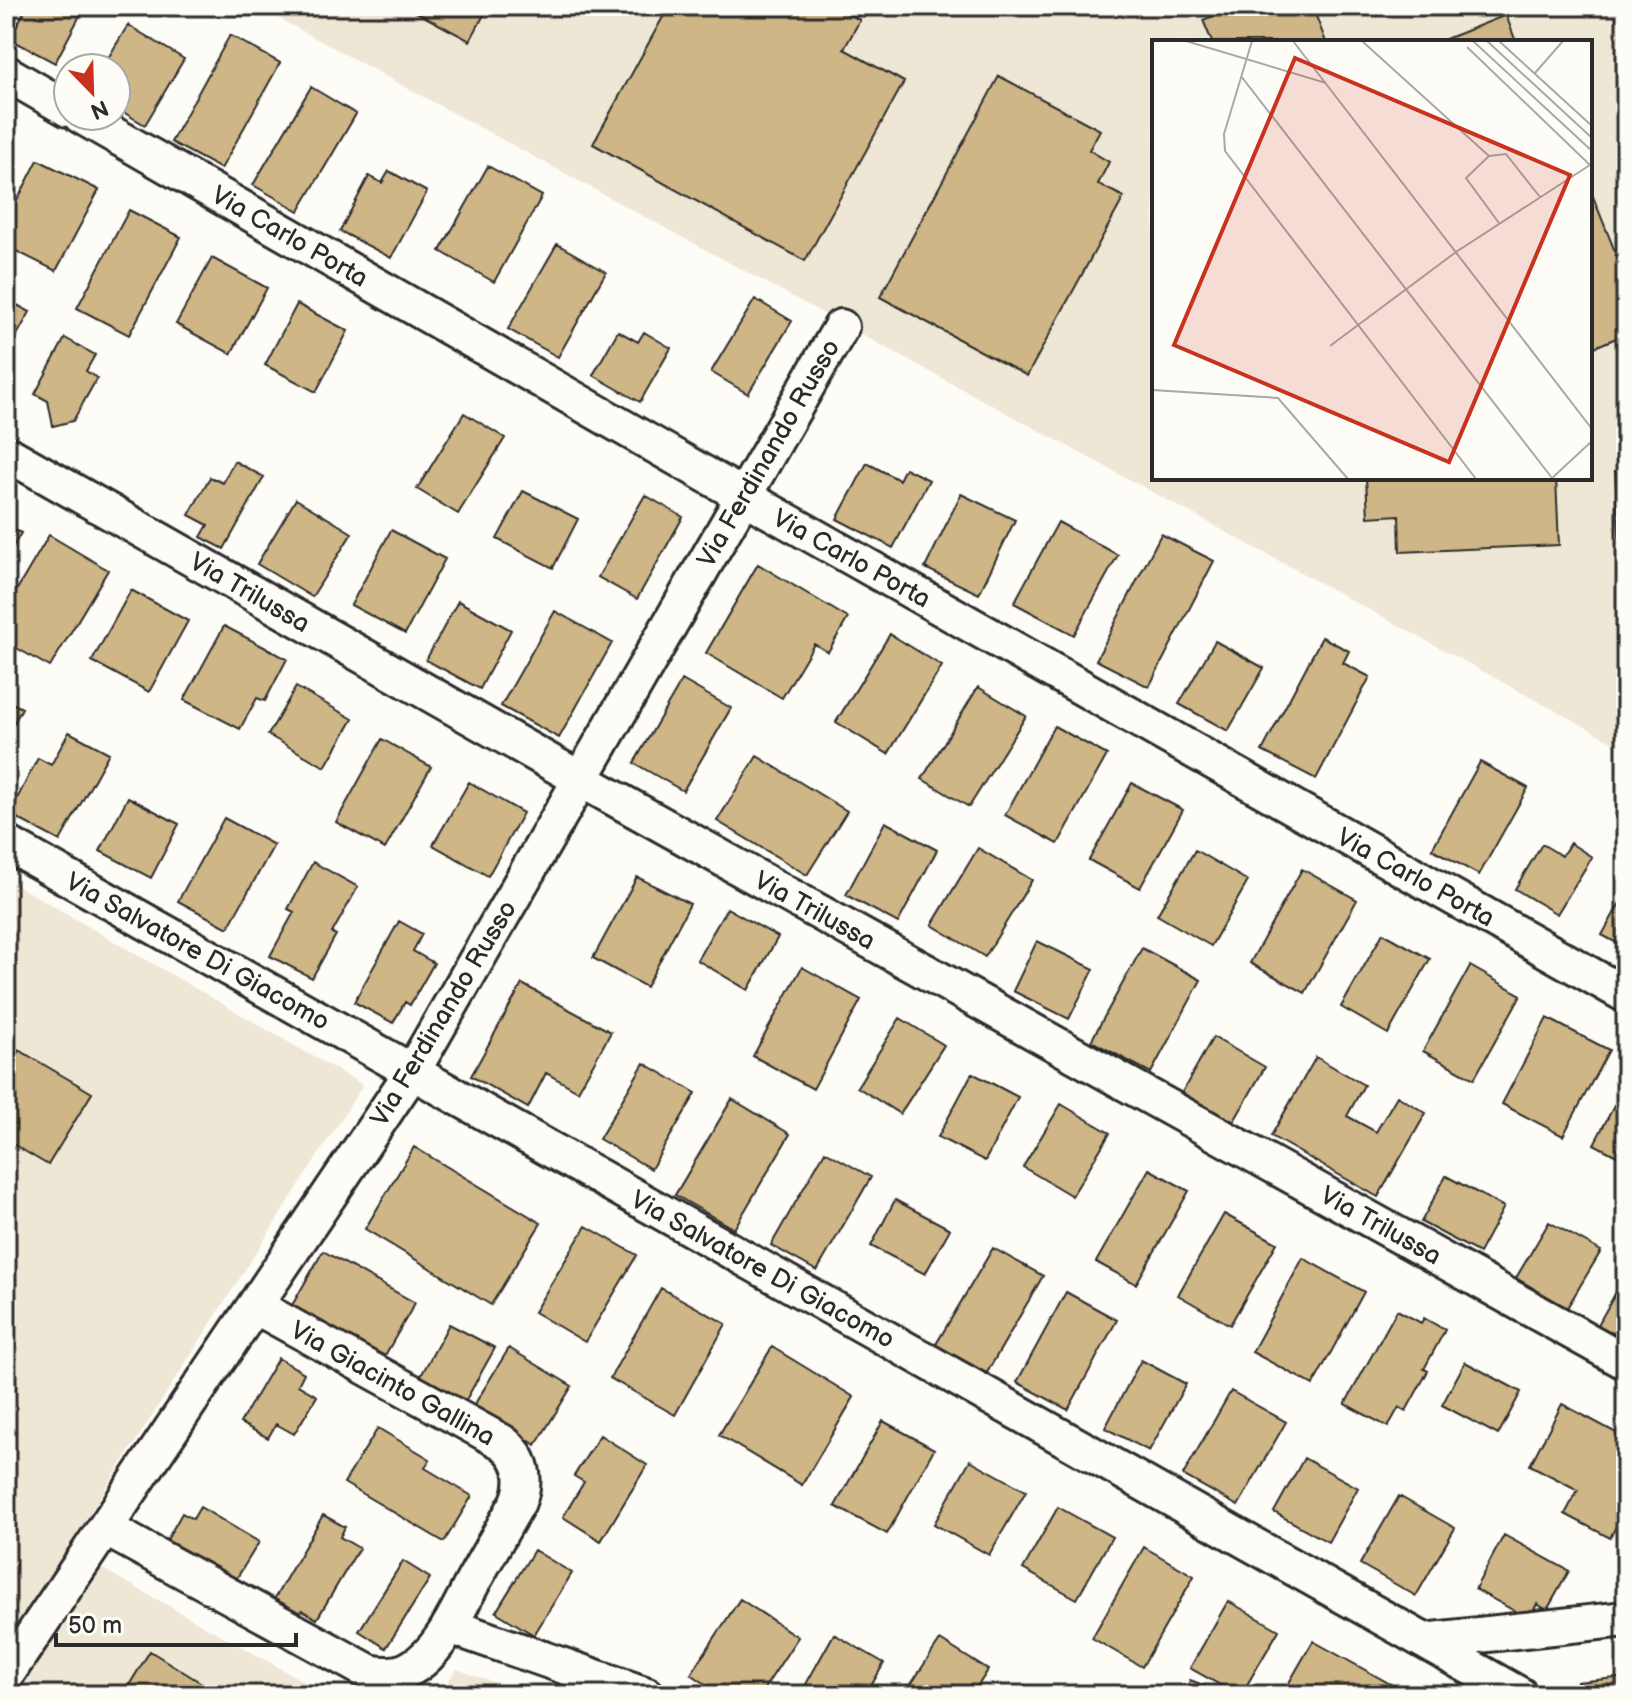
<svg xmlns="http://www.w3.org/2000/svg" width="1632" height="1701" font-family="'Balsamiq Sans',sans-serif">
<style>
.built{fill:#efe7d5;fill-rule:evenodd}
.building{fill:#cfb686;stroke:#2b2b2b;stroke-width:2}
.lines{fill:none;stroke-linecap:round;stroke-linejoin:round}
.minor-casing{stroke:#2b2b2b;stroke-width:40}
.minor{stroke:#fdfcf7;stroke-width:34}
.labels{text-anchor:middle;stroke-width:6;stroke-linejoin:round;paint-order:stroke}
.street-label{font-size:26px;fill:#2b2b2b;stroke:#fdfcf7}
.inset-road{fill:none;stroke:#a9a8a5;stroke-width:2}
.view{fill:#c8321e;fill-opacity:0.15;stroke:#c8321e;stroke-width:4}
.inset-edge{fill:none;stroke:#2b2b2b;stroke-width:4}
</style>
<rect width="100%" height="100%" fill="#fdfcf7"/>
<filter id="ink" filterUnits="userSpaceOnUse"><feTurbulence type="fractalNoise" baseFrequency=".0125" numOctaves="2"/><feDisplacementMap in="SourceGraphic" scale="16" xChannelSelector="R" yChannelSelector="G"/><feConvolveMatrix kernelMatrix="1 2 1 2 8 2 1 2 1" color-interpolation-filters="sRGB"/></filter>
<g filter="url(#ink)">
<path class="built" d="M256,6h1370v743zM1154,42h436v436h-436z
M6,879l357,206 -296,464 261,146h-322z
M457,1669l70,26h-89z"/>
<path class="building" d="M27,6h58l-30,57 -45,-24z
M416,6h61l9,5 -16,30 -56,-30z
M669,6h165l26,14 -16,29 60,33 -99,179 -212,-117z
M1238,6h74l14,36h-114l-9,-22z
M1506,15l10,27h-78z
M128,25l56,34 -39,66 -29,-17v-40h-14z
M230,35l50,28 -59,106 -50,-27z
M999,76l101,54 -11,20 20,12 -11,22 26,13 -97,179 -147,-79z
M311,87l45,27 -57,97 -46,-26z
M38,160l61,30 -43,81 -50,-25v-24z
M488,166l54,30 -48,86 -54,-31z
M389,171l38,21 -36,66 -51,-27 29,-55 13,7z
M1590,189l36,90v55l-36,15z
M129,210l52,27 -52,98 -52,-27z
M557,244l49,28 -48,85 -50,-28z
M212,258l55,30 -36,66 -55,-30z
M6,299l24,13 -24,43z
M755,299l37,22 -44,73 -37,-22z
M297,304l51,27 -32,61 -51,-27z
M618,331l20,11 6,-10 27,16 -31,54 -47,-27z
M65,338l30,17 -9,16 11,7 -24,43 -20,5 -5,-25 -13,-7z
M464,413l41,25 -47,76 -41,-25z
M234,461l30,16 -40,72 -23,-12 7,-12 -19,-10 21,-38 13,6z
M867,463l32,17 6,-12 24,12 -36,68 -56,-29z
M1626,470v113l-4,1 -7,-113z
M1366,478h190l3,67 -159,7 -1,-37 -31,2z
M523,491l55,28 -25,49 -56,-29z
M961,494l54,26 -36,74 -54,-26z
M645,495l38,22 -46,82 -39,-22z
M296,499l56,34 -40,64 -55,-33z
M1058,522l60,33 -44,80 -60,-32z
M6,525l15,8 -15,26z
M391,530l54,29 -40,75 -54,-29z
M1161,534l53,27 -65,126 -53,-27z
M49,535l59,35 -58,97 -44,-25v-34z
M758,564l90,54 -20,34 -14,-8 -32,54 -76,-45z
M131,590l57,31 -39,71 -57,-31z
M458,601l53,29 -31,59 -54,-29z
M555,611l57,32 -53,95 -58,-32z
M224,626l63,33 -22,42 -8,-3 -17,31 -56,-29z
M890,634l52,32 -54,88 -52,-32z
M1322,637l27,14 -6,12 27,14 -54,102 -54,-28z
M1215,641l49,27 -36,63 -49,-27z
M682,680l49,28 -48,83 -49,-28z
M296,687l57,32 -28,48 -57,-32z
M978,687l48,29 -57,91 -47,-28z
M6,700l16,8 -16,30z
M1054,726l53,29 -49,89 -53,-29z
M69,732l40,21 -49,88 -51,-27 29,-56 13,7z
M382,739l49,28 -46,82 -49,-27z
M757,756l90,55 -40,64 -90,-54z
M1480,762l48,26 -49,87 -47,-26z
M469,782l54,31 -35,63 -55,-31z
M1132,783l51,27 -43,78 -51,-28z
M128,797l51,27 -28,54 -51,-27z
M224,818l50,27 -46,83 -50,-27z
M885,822l52,28 -39,73 -52,-28z
M1570,843l22,14 -35,57 -42,-25 27,-45 20,12z
M978,848l54,32 -47,77 -53,-32z
M1195,850l53,31 -37,65 -54,-31z
M313,862l45,25 -26,46 4,2 -24,43 -42,-22 24,-44 -6,-3z
M1302,869l55,31 -52,93 -55,-30z
M637,877l53,27 -44,83 -53,-29z
M1626,892v56l-24,-13z
M727,908l51,29 -30,53 -51,-30z
M399,921l23,13 -9,17 21,12 -24,42 -5,-3 -12,21 -39,-21z
M1383,933l47,26 -42,75 -47,-27z
M1037,941l57,28 -25,50 -56,-28z
M1142,948l59,32 -50,93 -60,-32z
M1470,966l51,29 -47,84 -51,-28z
M802,967l59,33 -48,89 -60,-33z
M522,984l89,48 -33,59 -32,-18 -18,35 -57,-32z
M900,1018l44,27 -44,69 -43,-27z
M1547,1018l62,32 -46,86 -61,-32z
M1213,1037l52,30 -32,56 -52,-29z
M19,1050l73,43 -44,72 -42,-25v-68z
M1316,1057l48,28 -17,31 29,16 21,-36 29,17 -48,84 -107,-61z
M644,1063l52,30 -45,76 -52,-30z
M972,1073l46,24 -33,64 -47,-24z
M1626,1083v78l-32,-17z
M732,1099l58,35 -56,95 -59,-34z
M1061,1104l49,29 -38,63 -49,-29z
M414,1147l127,76 -50,82 -126,-76z
M825,1151l46,26 -54,94 -46,-26z
M1149,1169l40,22 -53,93 -40,-22z
M1446,1176l58,31 -25,46 -58,-31z
M895,1200l55,29 -25,45 -54,-28z
M1224,1214l53,29 -47,82 -52,-30z
M1549,1222l52,29 -34,57 -51,-30z
M586,1226l51,29 -52,87 -51,-30z
M993,1248l50,28 -58,100 -50,-30z
M323,1251l92,52 -32,56 -92,-52z
M1303,1258l61,34 -51,93 -61,-33z
M1626,1274v76l-32,-18z
M661,1288l65,36 -51,91 -65,-37z
M1066,1292l51,28 -49,90 -51,-28z
M1397,1310l24,13 3,-5 21,12 -21,39 4,2 -22,40 -7,-4 -11,20 -43,-23z
M449,1324l46,24 -33,59 -45,-24z
M772,1347l82,50 -52,88 -83,-50z
M509,1348l63,38 -36,59 -63,-38z
M278,1358l26,15 -6,12 19,11 -23,38 -18,-10 -8,14 -28,-15z
M1141,1360l45,24 -37,67 -44,-23z
M1465,1362l56,30 -23,43 -56,-30z
M1231,1391l55,31 -48,84 -55,-31z
M1562,1404l64,34v70l-16,30 -45,-24 13,-24 -48,-25z
M883,1421l51,28 -47,85 -52,-28z
M378,1428l52,31 -5,9 47,28 -28,46 -100,-59z
M600,1435l47,30 -46,76 -38,-24 21,-35 -10,-6z
M1304,1458l54,30 -30,54 -54,-30z
M970,1460l56,31 -37,64 -55,-31z
M1399,1496l56,32 -39,68 -56,-32z
M200,1507l59,35 -27,44 -68,-41 18,-32 11,6z
M1058,1507l54,30 -35,62 -54,-30z
M323,1515l22,12 -5,10 19,11 -42,71 -15,-9 -4,6 -25,-15z
M1504,1535l65,36 -22,39 -10,-6 -8,15 -54,-30z
M1144,1547l50,29 -52,91 -50,-29z
M534,1550l38,23 -38,62 -38,-23z
M403,1561l27,17 -44,70 -27,-17z
M740,1599l58,38 -38,58h-38l-31,-21z
M1228,1601l51,29 -38,65h-3l-48,-27z
M834,1634l50,29 -18,32h-66z
M940,1640l48,30 -16,25h-68z
M1313,1641l88,49 -2,5h-117z
M150,1651l53,33 -7,11h-73z
M1626,1677v18h-48l-1,-13z
M1190,1680l39,15h-44z
M462,1685l30,10h-37z
M1025,1685l20,10h-26z"/>
<g class="lines">
<defs>
<path id="minor" d="M6,73l62,36
M81,116l662,380 883,499
M6,453l574,326 1046,583
M6,843l1514,852
M105,1528l264,144c14,3 29,4 42,-4 30,-16 48,-61 64,-90 14,-25 28,-50 43,-76 9,-23 5,-45 -16,-60l-247,-136
M449,1626l198,69
M1424,1641l202,-22
M6,1675l406,-603 429,-745"/>
</defs>
<use href="#minor" class="minor-casing"/>
<use href="#minor" class="minor"/>
</g>
</g>
<g class="labels">
<g class="street-label">
<text transform="translate(290 236) rotate(30)" y="9">Via Carlo Porta</text>
<text transform="translate(768 453) rotate(-60)" y="9">Via Ferdinando Russo</text>
<text transform="translate(852 558) rotate(29)" y="9">Via Carlo Porta</text>
<text transform="translate(250 592) rotate(30)" y="9">Via Trilussa</text>
<text transform="translate(1416 877) rotate(29)" y="9">Via Carlo Porta</text>
<text transform="translate(815 910) rotate(29)" y="9">Via Trilussa</text>
<text transform="translate(198 951) rotate(29)" y="9">Via Salvatore Di Giacomo</text>
<text transform="translate(443 1013) rotate(-59)" y="9">Via Ferdinando Russo</text>
<text transform="translate(1381 1225) rotate(29)" y="9">Via Trilussa</text>
<text transform="translate(763 1269) rotate(29)" y="9">Via Salvatore Di Giacomo</text>
<text transform="translate(393 1383) rotate(29)" y="9">Via Giacinto Gallina</text>
</g>
</g>
<g transform="translate(1152 40)">
<rect width="440" height="440" fill="#fdfcf7"/>
<path class="inset-road" d="M34,1l140,42M100,1l-28,93 1,17 251,328M141,1l299,388M210,1l127,115M321,1l119,110M335,1l105,97M347,1l93,85M315,7l124,119M383,33l28,-32M89,36l311,402M347,183l-33,-45 23,-22 17,-2 34,43M178,306l126,-94 134,-87M0,350l126,8 70,81M399,439l41,-38"/>
<path class="view" d="M143,18l275,117 -121,287 -275,-117z"/>
<rect width="440" height="440" class="inset-edge"/>
</g>
<rect width="1632" height="1701" fill="none" stroke="#fdfcf7" stroke-width="32"/>
<rect x="16" y="16" width="1600" height="1669" fill="none" stroke="#2b2b2b" stroke-width="3" filter="url(#ink)"/>
<g transform="translate(92 92) rotate(157)"><circle r="38" fill="#fdfcf7" stroke="#a9a8a5" stroke-width="2"/>
<path d="M0-6L14 30L0 20L-14 30Z" fill="#c8321e"/>
<text y="-12" font-size="22" font-weight="bold" text-anchor="middle" fill="#2b2b2b">N</text>
</g>
<path d="M56 1633v12h240v-12" fill="none" stroke="#2b2b2b" stroke-width="4"/>
<text x="68" y="1633" font-size="24" fill="#2b2b2b" stroke="#fdfcf7" stroke-width="6" paint-order="stroke">50 m</text>
</svg>
